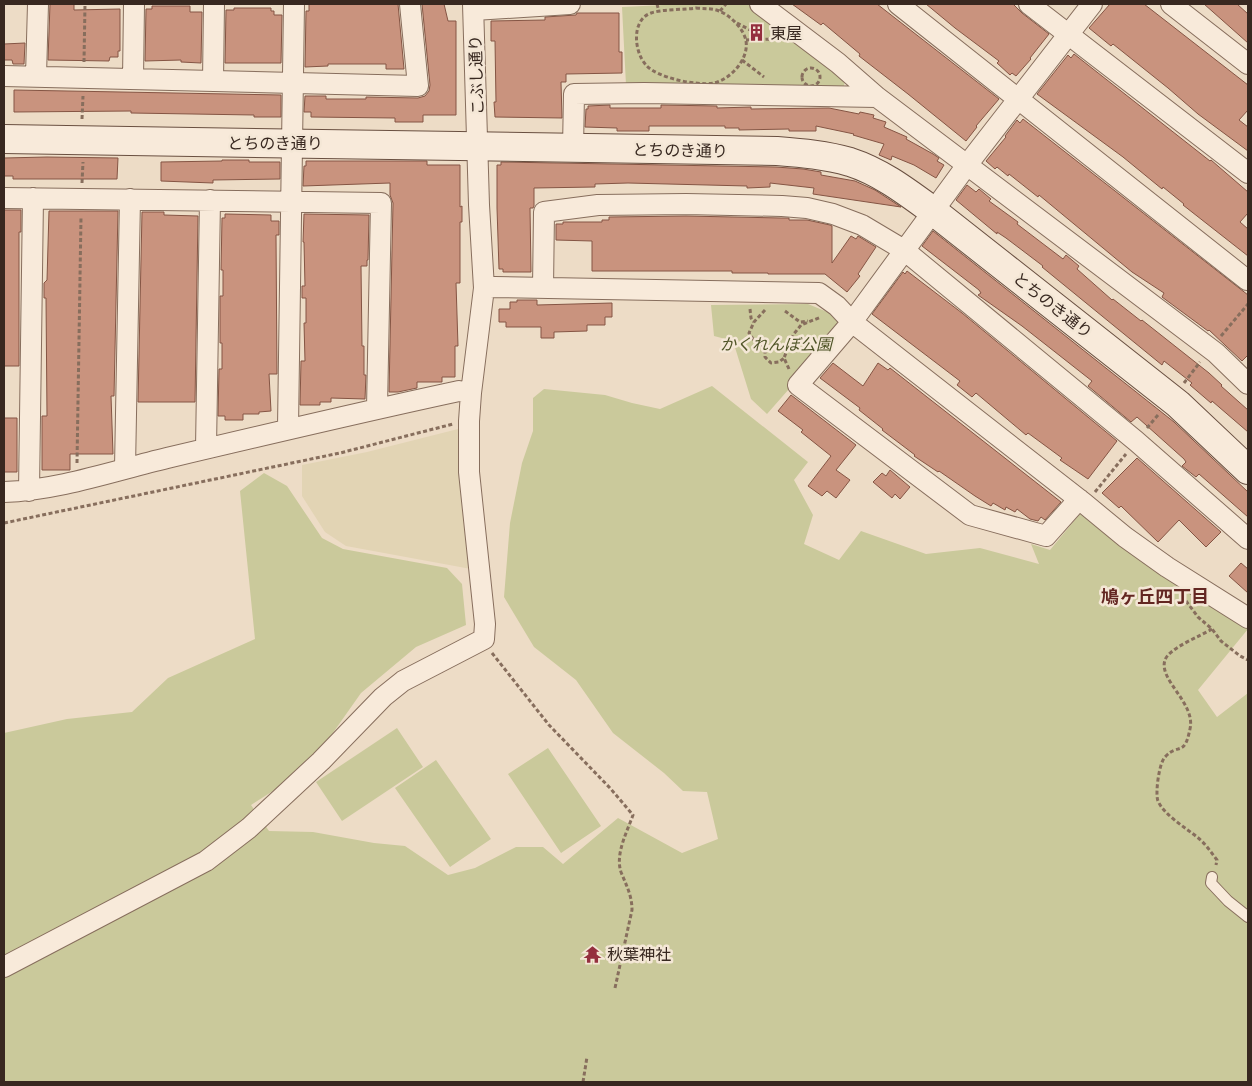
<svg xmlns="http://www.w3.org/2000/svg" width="1252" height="1086" font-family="'Times New Roman','Noto Sans JP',serif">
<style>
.farmland{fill:#e2d4b4}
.green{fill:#cac99b}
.building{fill:#c9937e;stroke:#855544}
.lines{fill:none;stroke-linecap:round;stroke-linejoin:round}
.lane-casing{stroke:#876e5d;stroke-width:12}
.street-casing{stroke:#876e5d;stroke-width:22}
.secondary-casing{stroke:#694f40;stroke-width:30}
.path{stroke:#876e5d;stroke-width:3;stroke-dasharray:4 2.5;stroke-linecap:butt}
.lane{stroke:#f8eada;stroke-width:10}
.street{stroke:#f8eada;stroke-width:20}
.secondary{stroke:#f8eada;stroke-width:28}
.labels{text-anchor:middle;stroke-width:5;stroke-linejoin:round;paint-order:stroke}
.poi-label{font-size:16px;fill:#382820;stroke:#f4e7d6;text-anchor:start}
.street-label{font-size:16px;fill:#382820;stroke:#f4e7d6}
.park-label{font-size:16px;font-style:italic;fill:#4f5427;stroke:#f4e7d6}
.neighbourhood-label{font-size:18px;font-weight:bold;fill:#632621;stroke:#f4e7d6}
</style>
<rect width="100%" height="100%" fill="#eddcc6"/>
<path class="farmland" d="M462,428l9,141 -125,-23 -21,-14 -23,-36v-31l65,-13z"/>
<path class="green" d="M685,4h64l97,74 -3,11 -217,-4 -4,-78z
M808,304l29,12 3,15 -73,83 -16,-15 -18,-58 -19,-5 -3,-31z
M712,386l96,76 -14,18 19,35 -9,29 35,16 22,-29 65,23 54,-6 59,16 -8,-20 19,6 29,-35 8,-3 120,91 41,26 -50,61 19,27 31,-24v389h-1244v-349l63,-14 65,-7 36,-34 87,-39 -15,-148 24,-18 23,13 35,52 21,11 104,19 15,16 4,41 -50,22 -55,46 -31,44 -46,47 -33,21 18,26 44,1 61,11 31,3 43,29 27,-7 41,-21h27l20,17 55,-46 64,35 36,-14 -11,-47 -24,-1 -19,-18 -51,-40 -37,-53 -42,-33 -30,-50 6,-74 12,-60 11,-32v-33l11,-9 61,6 27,8 28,6z
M397,728l26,39 -81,54 -26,-39z
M548,748l53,78 -40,27 -53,-79z
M436,760l55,79 -41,28 -55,-79z"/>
<path class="building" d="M50,4h24v6l46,-1v42h-2v6h-8l-1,4 -61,-1z
M309,4h89l6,65h-18v-5h-58v2l-23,1 1,-56h3z
M422,4h22l4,17h8v94h-33v7h-28v-4l-84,-1v-5h-7l1,-16h21v3h40v-2l52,1 7,-2 4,-5 1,-6z
M792,4h85l122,95 -23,27 1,1 -11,14 -58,-47 -49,-38 1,-2 -37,-31 -2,2z
M926,4h87l9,9 27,21 -19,24 1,1 -15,17 -4,-3 -2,2 -13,-12 2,-2 -44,-33z
M1110,4h34l104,81v25l-9,10 9,7v24l-50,-37 -30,-26 -55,-44 -2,2 -22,-18z
M1204,4h33l11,10v29z
M152,6h38v6h12l-1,51 -20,-1v-2l-36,1 1,-52h6z
M234,8h37v3h3v4h8l-1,48h-56l1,-53h8z
M577,13h42v39h3v21l-56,1v8h-5l1,36 -67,-1 -1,-15h2l-1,-61h-4v-20l54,-1v-3l31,-2z
M25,43l-1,21h-11l-1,-4h-8v-16z
M1074,54l136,107 1,-1 37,32v21l-8,9 8,7v27l-65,-51 1,-1 -21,-17 -1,2 -39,-32 -86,-63 31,-39 3,3z
M14,90l267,5v22h-27v-2l-123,-2v-2l-117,1z
M610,105v3h51v-3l56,1v2l34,-1v2l78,-1 30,6 1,-2 14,3 -1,3 13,4 -2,5 23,10 -1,2 27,15 6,4 -2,3 7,4 -8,13 -22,-13 -22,-9 -1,4 -12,-5 5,-11 -31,-9 1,-1 -38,-8v5h-27v-2l-50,1v-2h-14v-2h-76v5h-32v-3l-32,-1 1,-18h2v-3z
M1023,119l225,176v60l-6,6 -33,-31 -1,1 -46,-34 2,-4 -32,-21 -93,-77 -1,2 -29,-23 -1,2 -11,-9 -2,2 -9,-8 20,-24 -1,-1 12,-16 3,3z
M47,157l71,1 -1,21h-104v-3h-9v-18z
M222,160h27v2h31v17l-67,1v3l-52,-2v-19l61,-1z
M306,161h121v4h33v42l2,-1v16h-2v61h-4l2,63h-3v31h-13v5h-25v6l-19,4h-9l4,-189 -3,-8v-12l-87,3 1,-20h2z
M501,162l275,5 27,2 18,3v3l34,6 20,9 26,17 -88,-13 1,-6 -44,-5v4l-23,1v-2l-119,-3 -33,1v3l-61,1v18l-1,2h-3l1,64h-28v-3h-4l-2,-61v-43h4z
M967,185l9,7 3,-3 12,10 -2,2 29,21 -1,2 46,35 3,-4 13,11 -2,3 35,31 1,-1 28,22 1,-1 67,53 13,12 -1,1 27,24v22l-36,-31 -1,2 -21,-18 2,-2 -28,-22 -2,4 -120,-98 1,-1 -37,-28 -9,-6v2l-41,-34z
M4,210h17v22h-2v134h-15z
M49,211h69l-4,185h-3l2,58h-43v16h-28v-54h5l-1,-118h-2v-15l3,-3z
M142,212h22v3l34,1 -3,186h-57z
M225,214l46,1v6h8v14h-3l1,139h-8l2,37 -12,1v2h-16v6h-18v-4h-7l1,-47h3v-26h-2v-47h3v-26h-2l1,-52h3z
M304,214l65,1 -1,45h-1v6h-6l1,80h2v29h2l-1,24 -34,-1v4h-11v3h-20l1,-44h4l-1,-38h2v-25h-4v-12h3l-1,-44h-1z
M686,216l95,2h8v2h18l23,5 2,1v37l19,-27 5,3 2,-3 18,11 -18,27 2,2 -13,16 -22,-18h-57v-1h-36v-2h-140v-30l-36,-1v-16h7v-2h39v-2h7v-3z
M933,231l241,191 74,70v25l-49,-43 -3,3 -14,-11 4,-4 -2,-3 -47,-42 -6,5 -43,-36 4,-5 -70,-55 -44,-31 3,-2 -2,-3 -57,-44z
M907,271l55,42 155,128 -29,38 -28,-19 2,-2 -34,-25 -2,2 -50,-42 -4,4 -15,-12 3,-4 -88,-67 31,-42 2,2z
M517,300h20v5l75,-2v14h-7v8h-18v6l-33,1v6h-13v-11h-35v-5h-7v-13h11v-7h7z
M833,363l30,23 15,-23 10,7 2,-2 171,134 -16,18 -4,-3 -3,4 -8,-2 -13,-10 -2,3 -9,-5 -1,3 -12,-7 -2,3 -16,-10 -36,-25 -1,1 -24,-16 1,-1 -33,-25 1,-1 -24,-19 1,-2 -40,-30z
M791,395l65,50 -20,25 14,10 -14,18 -9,-7 -5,5 -14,-10 23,-30 -30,-24 2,-2 -25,-19z
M4,418h13v54h-13z
M1137,458l84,74 -15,15 -27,-27 -21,22 -37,-36 -2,2 -17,-15z
M890,470l20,17 -10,12 -5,-5 -3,4 -19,-16 9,-9 4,3z
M1241,563l7,6v24l-19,-17z"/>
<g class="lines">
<defs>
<path id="lane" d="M1212,877l-1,6 17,18 20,16"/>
<path id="street" d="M760,4l78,59 39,34 339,256 32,31
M898,4l349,276 1,-2
M1029,4l219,169
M1171,4l77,60
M474,10l96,-6
M4,76l414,10 -8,-82
M36,76l2,-72
M133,79l1,-75
M213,81l1,-77
M573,148l1,-54 70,-1 233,4
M4,198l377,5 -4,205
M484,288l11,-1 324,6 18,13 15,16 233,182 40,33 42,30 81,51
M543,288l1,-76 54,-7 88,-1 96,2 25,2 26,6 29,11 42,25 232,191 112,98
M288,428l6,-424
M206,448l4,-248
M125,468l5,-269
M29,491l4,-293
M4,492c55,-2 109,-21 163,-34 97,-23 194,-46 292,-67l12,2
M1079,499l-33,37 -76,-21 -172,-130 54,-63 115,-157 125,-161
M4,967l202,-106 43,-33 72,-67 62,-64 20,-16 81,-42 1,-15 -16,-152v-51l2,-28 13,-105 -5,-83 -6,-201"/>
<path id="secondary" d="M4,139l773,12c25,2 49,4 73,11 31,10 57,30 83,49l245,193 70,66"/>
</defs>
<use href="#lane" class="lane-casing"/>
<use href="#street" class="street-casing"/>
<use href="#secondary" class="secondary-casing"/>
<path class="path" d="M657,4l2,8
M696,8c8,1 16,0 23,3 11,4 25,18 27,30 3,18 -15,38 -32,42 -17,3 -57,-5 -68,-18 -12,-13 -15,-45 5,-52 12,-4 32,-3 45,-5z
M720,11l6,-7
M737,23l15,8
M746,40l29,-1
M742,60l22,17
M84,62l1,-58
M802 77a9 9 0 1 1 18 0a9 9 0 1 1-18 0Z
M82,119l1,-23
M82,183l1,-21
M750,309l1,9 3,4
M765,310l-11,12 -5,11 4,6 12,9v9l6,6 8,-1 5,-4
M785,311l15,11 8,-1
M1221,336l27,-32
M789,369l-5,-11 9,-23 8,-10 20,-8
M1184,383l16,-21
M1147,428l11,-13
M77,463l4,-246
M1095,492l31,-38
M4,523l336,-70 113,-29
M1186,601l12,16 14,12 9,12 19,15 8,4
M1212,629c-11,7 -43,19 -47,31 -7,20 31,43 25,69 -6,29 -11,13 -25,28 -6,6 -10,37 -7,44 6,14 28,27 39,36 8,6 14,15 20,23l-1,5
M492,653l57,72 61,63 23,27c-6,17 -18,39 -12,57 5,13 11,23 11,38l-17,78
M583,1082l4,-25"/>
<use href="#lane" class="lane"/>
<use href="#street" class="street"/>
<use href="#secondary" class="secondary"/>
</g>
<defs>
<symbol id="building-bare" viewBox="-9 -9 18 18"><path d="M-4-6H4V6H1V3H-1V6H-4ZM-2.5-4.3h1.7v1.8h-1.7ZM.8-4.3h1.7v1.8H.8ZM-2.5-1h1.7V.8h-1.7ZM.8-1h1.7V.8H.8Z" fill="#942f3e" stroke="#f4e7d6" stroke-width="2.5" paint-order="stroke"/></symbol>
<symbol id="temple-bare" viewBox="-9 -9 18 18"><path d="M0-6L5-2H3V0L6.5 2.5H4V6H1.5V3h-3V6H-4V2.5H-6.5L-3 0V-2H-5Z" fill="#942f3e" stroke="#f4e7d6" stroke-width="2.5" paint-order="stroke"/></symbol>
</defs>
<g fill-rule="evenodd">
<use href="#building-bare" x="744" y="20" width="25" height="25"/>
<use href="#temple-bare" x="580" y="942" width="25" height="25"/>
</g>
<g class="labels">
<g class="poi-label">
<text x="770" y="39">東屋</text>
<text x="607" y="960">秋葉神社</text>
</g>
<g class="street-label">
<text transform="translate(476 75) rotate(-92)" y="6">こぶし通り</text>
<text x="275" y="149">とちのき通り</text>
<text transform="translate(680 150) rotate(1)" y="6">とちのき通り</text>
<text transform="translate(1053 305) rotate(38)" y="6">とちのき通り</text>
</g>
<g class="park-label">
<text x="776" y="350">かくれんぼ公園</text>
</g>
<g class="neighbourhood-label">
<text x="1155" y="603">鳩ヶ丘四丁目</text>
</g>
</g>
<rect width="1252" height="1086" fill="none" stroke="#382820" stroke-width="10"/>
</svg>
